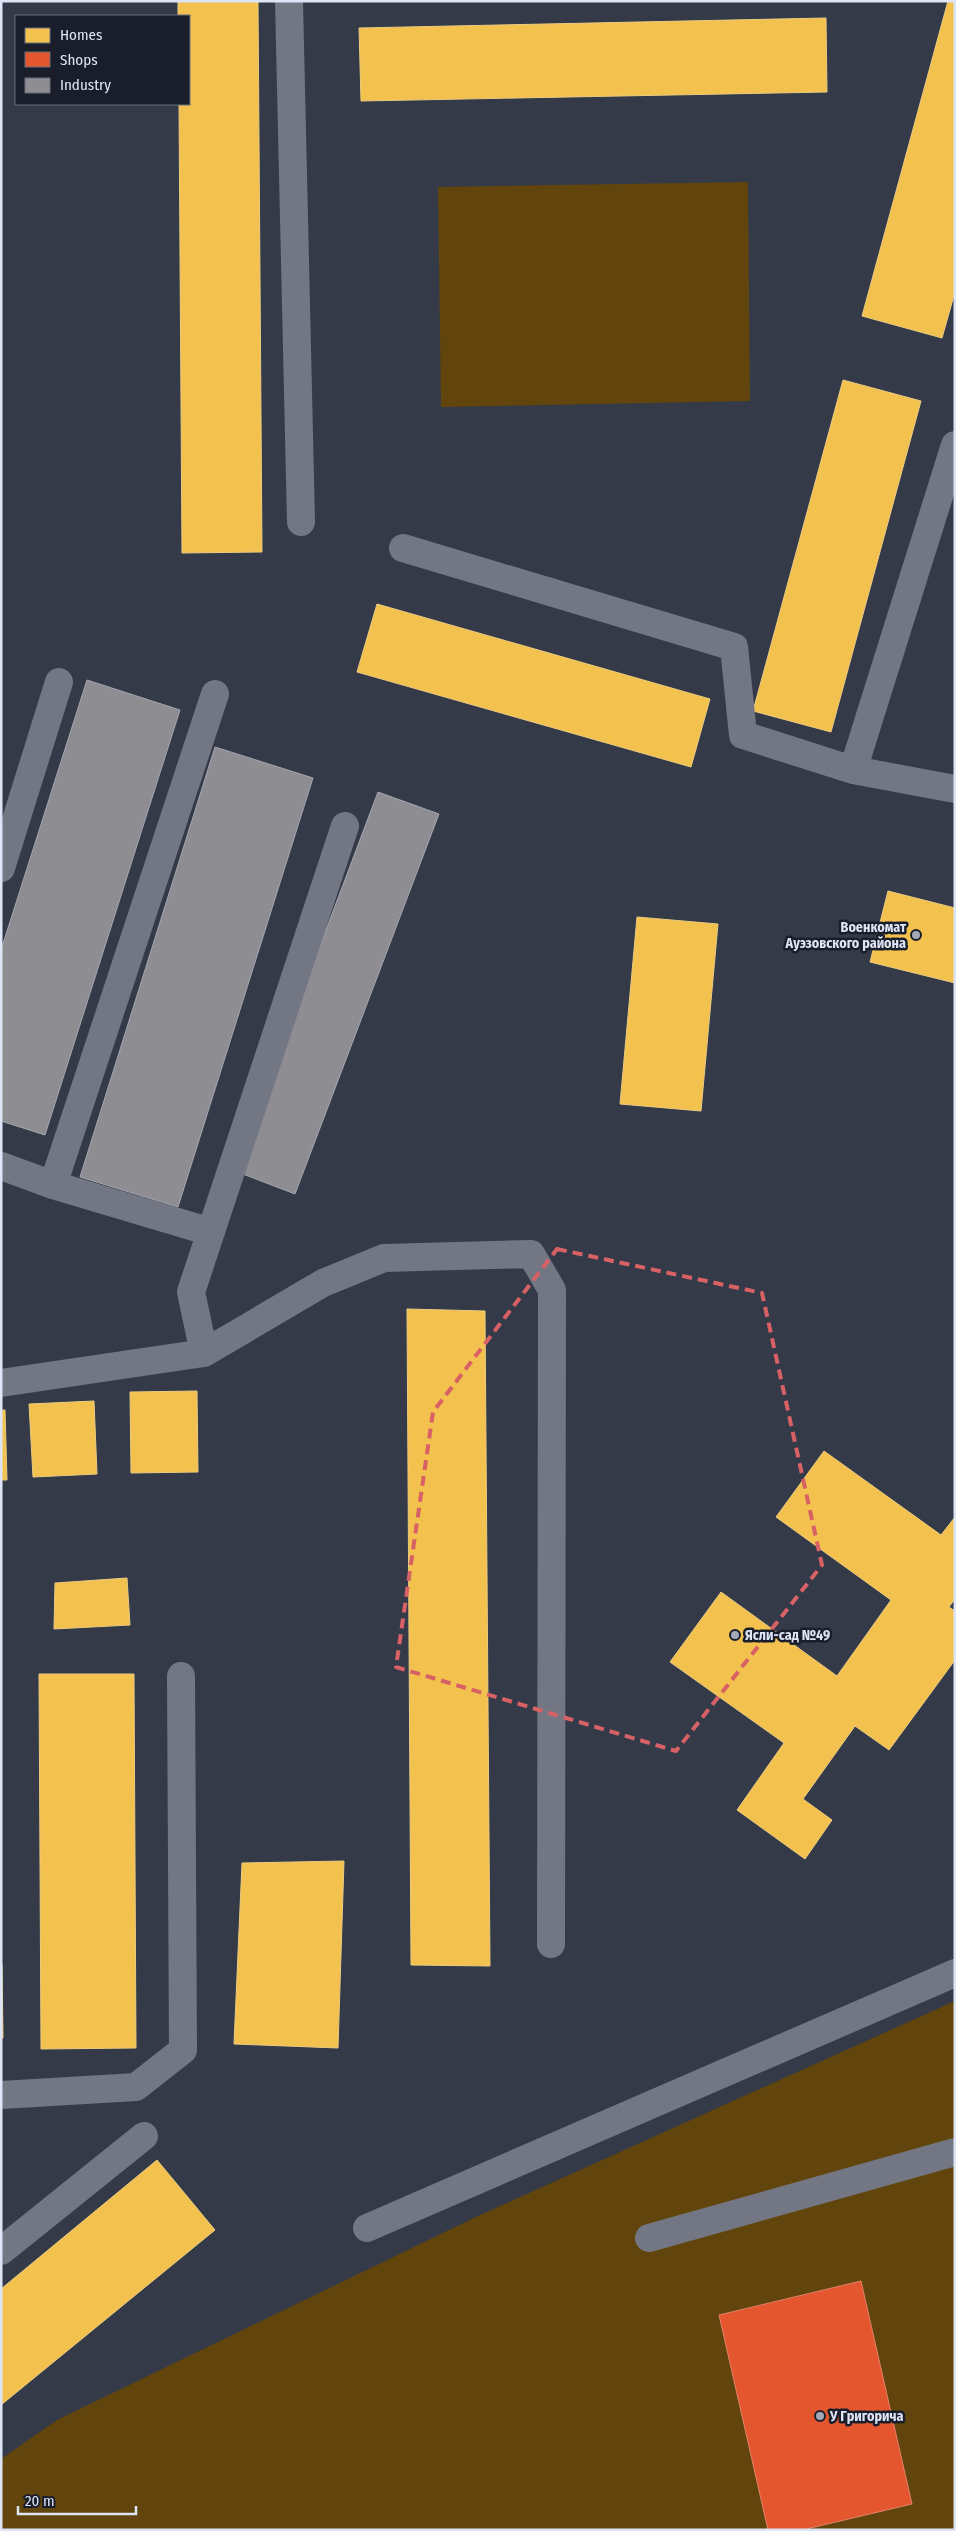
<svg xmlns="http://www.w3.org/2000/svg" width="956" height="2531" font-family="'Fira Sans Condensed',sans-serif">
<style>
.green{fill:#61450c}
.homes{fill:#f2c14e;stroke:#eccc80}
.shops{fill:#e4572e;stroke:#e2826a}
.industry{fill:#8d8d92;stroke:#a5a7b0}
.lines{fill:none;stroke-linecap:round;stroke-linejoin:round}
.minor{stroke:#737784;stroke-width:28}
.marked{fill:none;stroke:#d86166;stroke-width:4;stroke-dasharray:10 6;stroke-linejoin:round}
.poi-dot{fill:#a3a9b9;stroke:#1a1e2b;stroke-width:2}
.labels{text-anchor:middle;stroke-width:5;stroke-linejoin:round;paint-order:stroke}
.poi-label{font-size:14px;font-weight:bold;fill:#dee5f6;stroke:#1a1e2b;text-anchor:start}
</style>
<rect width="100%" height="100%" fill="#353a49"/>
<path class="green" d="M748,182l2,219 -309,6 -3,-220z
M955,2001v529h-954v-71l56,-39 421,-204z"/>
<path class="homes" d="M178,1h80l4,551 -80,1 -3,-449h10v-88h-11z
M948,1h7v291l-13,46 -80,-22z
M826,18l1,74 -466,9 -2,-73z
M843,380l78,21 -90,331 -78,-21z
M377,604l333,95 -19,68 -334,-95z
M888,891l67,17v75l-85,-21z
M637,917l81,7 -17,187 -81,-7z
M407,1309l78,2 5,655 -79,-1z
M197,1391l1,81 -67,1 -1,-81z
M94,1401l3,73 -64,3 -4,-73z
M1,1410h4l2,70h-6z
M824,1451l117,84 14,-18v82l-6,8 6,4v49l-66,90 -34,-24 -52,73 29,21 -27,39 -68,-49 47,-67 -114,-81 51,-70 116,84 54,-76 -115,-83z
M127,1578l3,47 -76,4 1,-46z
M39,1674h95l2,374 -95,1z
M344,1861l-6,187 -104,-4 8,-181z
M1,1964h1l1,74h-2z
M157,2160l58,70 -214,175v-116z"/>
<path class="shops" d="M861,2281l51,223 -110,26h-34l-49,-215z"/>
<path class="industry" d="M87,680l93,30 -135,425 -44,-14v-171z
M215,747l98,31 -135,429 -98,-30z
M378,792l61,22 -144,380 -60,-23z"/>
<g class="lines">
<path class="minor" d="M289,1l12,521
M403,548l331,99 9,88 110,35 102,19
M853,770l102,-325
M1,868l58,-186
M1,1166l52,19
M211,1232l-158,-47 162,-491
M204,1353l-13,-61 154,-466
M1,1383l203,-30 119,-70 61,-25 147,-4 21,36 -1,654
M1,2095l135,-8 47,-37 -2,-374
M367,2228l588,-255
M649,2238l306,-86
M1,2251l143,-115"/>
</g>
<path class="marked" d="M557,1249l205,44 60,272 -146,186 -280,-84 37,-255z"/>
<g class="poi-dot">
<circle cx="916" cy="935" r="5"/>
<circle cx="735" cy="1635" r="5"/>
<circle cx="820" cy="2416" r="5"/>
</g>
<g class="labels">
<g class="poi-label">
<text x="906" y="932" text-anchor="end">Военкомат<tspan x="906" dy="16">Ауэзовского района</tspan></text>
<text x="745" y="1640">Ясли-сад №49</text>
<text x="830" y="2421">У Григорича</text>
</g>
</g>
<rect width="956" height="2531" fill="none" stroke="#dee5f6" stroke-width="5"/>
<rect x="15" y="15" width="175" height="90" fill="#1a1e2b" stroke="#686e7c"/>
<rect x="25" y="28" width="25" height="15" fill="#f2c14e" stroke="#686e7c"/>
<text x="60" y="40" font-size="15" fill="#dee5f6">Homes</text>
<rect x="25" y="52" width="25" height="15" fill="#e4572e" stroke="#686e7c"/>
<text x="60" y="65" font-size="15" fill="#dee5f6">Shops</text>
<rect x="25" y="78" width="25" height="15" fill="#8d8d92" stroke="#686e7c"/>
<text x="60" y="90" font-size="15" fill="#dee5f6">Industry</text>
<path d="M18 2506v8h118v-8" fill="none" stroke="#dee5f6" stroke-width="2.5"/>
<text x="25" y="2506" font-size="15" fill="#dee5f6" stroke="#1a1e2b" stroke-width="4" paint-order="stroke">20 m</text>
</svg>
